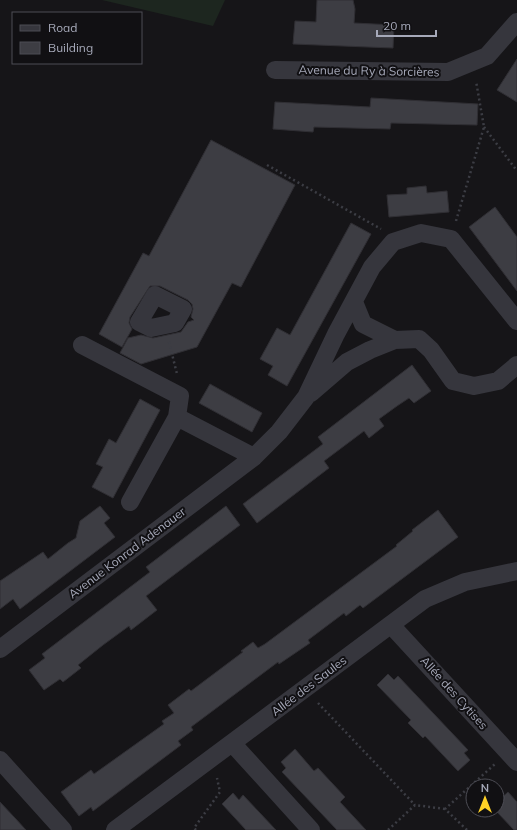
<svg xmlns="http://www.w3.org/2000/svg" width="517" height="830" font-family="Mulish,sans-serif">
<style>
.green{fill:#1d261f}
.building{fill:#3d3d43;stroke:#302f34}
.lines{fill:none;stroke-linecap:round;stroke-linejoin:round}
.path{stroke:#3c3d44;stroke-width:2.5;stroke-dasharray:2 3;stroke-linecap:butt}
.street{stroke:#36363d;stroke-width:18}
.labels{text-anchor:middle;stroke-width:4;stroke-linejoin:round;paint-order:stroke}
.street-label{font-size:12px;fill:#a6a9b9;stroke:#111013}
</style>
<rect width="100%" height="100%" fill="#161518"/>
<path class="green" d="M102,0h123l-12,26z"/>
<path class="building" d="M317,0h36l2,9 -1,14 40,2 -1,23 -100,-4 2,-23 21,1z
M517,59v43l-20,-12z
M371,98l107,6 -1,21 -86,-2 -1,6 -76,-2 -1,5 -40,-3 2,-27 95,5z
M211,140l84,45 -54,102 -9,-4 -35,64 -56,17 -21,-11 8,-15 13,-3 12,3 28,-6 7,-10 6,-2 -3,-3 2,-8 -1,-5 -4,-4 -28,-14h-10l-20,31 -1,6 3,6 -10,18 -23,-13 44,-81 6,3z
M426,186l1,7 20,-2 2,21 -60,5 -2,-22 20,-1v-6z
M495,207l22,30v54l-48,-64z
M351,223l20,11 -84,152 -19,-11 5,-9 -13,-7 17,-31 13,7z
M412,365l19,26 -17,12 -5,-5 -12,8 -18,13 5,7 -15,12 -5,-7 -40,30 5,7 -72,55 -14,-19 80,-60 -5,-7z
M210,384l52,29 -10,19 -53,-29z
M140,399l20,11 -47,88 -21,-11 11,-20 -7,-3 13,-25 7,4z
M100,506l10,12 -6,5 11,14 -95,72 -7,-10 -13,10v-28l43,-29 5,7 20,-16 8,-5 4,-17z
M226,506l14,19 -94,71 11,14 -26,20 -2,-4 -26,19 -25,20 3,3 -18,14 -3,-3 -16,11 -15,-20 16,-12 -3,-4 108,-82 -4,-5z
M438,510l20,27 -95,71 -3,-3 -14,11 -2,-3 -36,27 2,3 -31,21 -1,-2 -87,65 2,3 -15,11 3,4 -88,66 -2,-4 -12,9 -18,-24 30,-22 3,4 70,-50 -2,-3 12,-8 -6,-8 21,-16 2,2 52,-39 -2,-1 12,-9 5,6 7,-4 132,-98 -1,-1 17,-14 -1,-1z
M388,674l6,6 4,-4 70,74 -4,3 6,7 -12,11 -33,-35 -2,2 -15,-15 3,-3 -34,-35z
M295,749l19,22 4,-3 27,29 -5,5 26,28h-29l-55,-58 4,-4 -5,-6z
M508,792l9,10v28h-3l-17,-18v-10z
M233,793l6,7 4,-5 33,35h-30l-24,-26z
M0,802l15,16 11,12h-26z"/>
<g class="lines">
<path class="path" d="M484,127l33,44
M267,165l114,64
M456,221l28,-94 -8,-46
M169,342l8,32
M318,703l97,102
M196,830l-2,-2 26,-36 -3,-14
M388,830l27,-25 30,4
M467,830l-22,-21 50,-45"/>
<path class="street" d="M275,70l173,2 39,-16 30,-34
M155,295l28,14 -8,14 -24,5 -12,-6z
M354,302l9,22 32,16
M82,345l98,51 -3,21 -47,85
M311,393l36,-31 23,-12 25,-10 24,-1 12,11 22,31 21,5 24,-5 19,-16
M177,417l77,40
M391,625l126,137
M0,649l254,-192 25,-25 27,-35 30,-63 36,-67 21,-25 28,-9 30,6 66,82
M232,743l79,87
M0,760l63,70
M115,830l310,-231 40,-17 52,-11"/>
</g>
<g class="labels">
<g class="street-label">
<text transform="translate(369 71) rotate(1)" y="4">Avenue du Ry à Sorcières</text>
<text transform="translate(127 553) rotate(-37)" y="4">Avenue Konrad Adenauer</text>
<text transform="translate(309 686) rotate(-37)" y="4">Allée des Saules</text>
<text transform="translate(454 693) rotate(48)" y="4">Allée des Cytises</text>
</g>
</g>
<rect x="12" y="12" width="130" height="52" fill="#111013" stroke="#4d4d55"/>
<rect x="20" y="25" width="20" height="6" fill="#36363d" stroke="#4d4d55"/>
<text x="48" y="32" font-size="12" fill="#a6a9b9">Road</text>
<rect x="20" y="42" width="20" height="12" fill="#3d3d43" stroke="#4d4d55"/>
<text x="48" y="52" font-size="12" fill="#a6a9b9">Building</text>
<g transform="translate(485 798)"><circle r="19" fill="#111013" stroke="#4d4d55"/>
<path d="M0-3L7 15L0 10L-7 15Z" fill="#ffd226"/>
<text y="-6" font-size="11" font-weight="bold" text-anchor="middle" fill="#a6a9b9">N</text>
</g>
<path d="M377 30v6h59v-6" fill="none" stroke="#a6a9b9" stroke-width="2"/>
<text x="383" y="30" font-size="12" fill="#a6a9b9" stroke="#111013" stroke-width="3" paint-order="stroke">20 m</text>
</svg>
